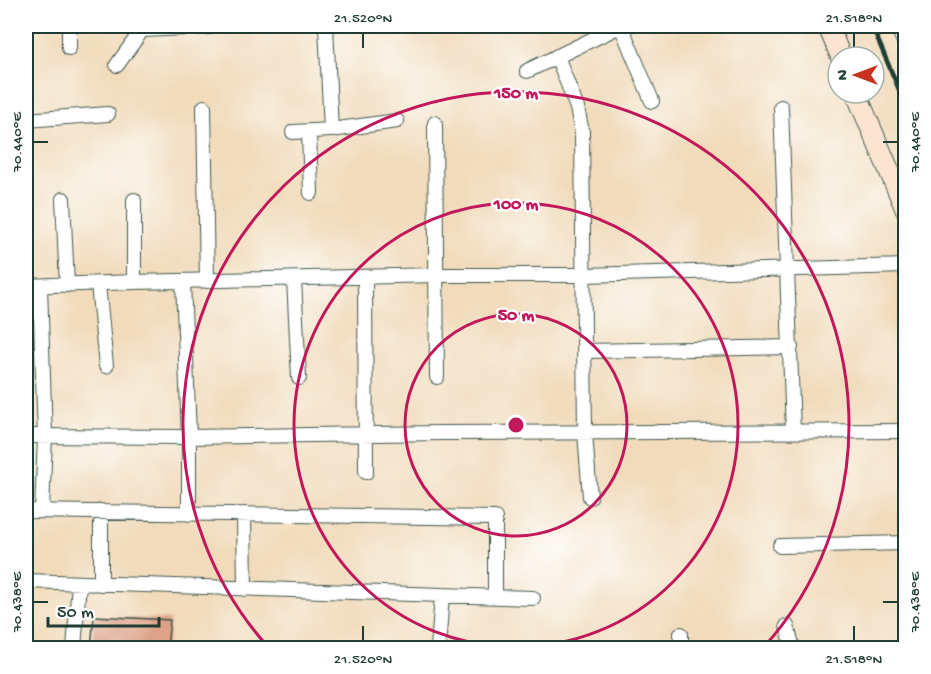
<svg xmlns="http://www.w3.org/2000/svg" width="931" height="674" font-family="'Gochi Hand',sans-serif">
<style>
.building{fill:#dca288}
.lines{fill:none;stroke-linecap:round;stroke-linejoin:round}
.street-casing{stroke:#3e5548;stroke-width:16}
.secondary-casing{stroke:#3e5548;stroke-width:22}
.street{stroke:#fff;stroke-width:14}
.secondary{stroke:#fce5d0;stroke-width:20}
.rail{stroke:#1f3d34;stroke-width:4.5}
.ticks{fill:none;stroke:#1f3d34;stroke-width:2}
.ring{fill:none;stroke:#c2185b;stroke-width:3}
.centre{fill:#c2185b;stroke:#fff;stroke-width:3}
.ring-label{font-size:18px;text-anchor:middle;font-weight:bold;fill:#c2185b;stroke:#fff;stroke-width:4.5;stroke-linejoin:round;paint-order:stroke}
.neatline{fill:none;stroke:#1f3d34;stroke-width:2}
.ticks-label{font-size:15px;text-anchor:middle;fill:#1f3d34}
</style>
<rect width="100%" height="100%" fill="#fff"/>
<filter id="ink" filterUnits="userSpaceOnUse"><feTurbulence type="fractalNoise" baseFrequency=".0167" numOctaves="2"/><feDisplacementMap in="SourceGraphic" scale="12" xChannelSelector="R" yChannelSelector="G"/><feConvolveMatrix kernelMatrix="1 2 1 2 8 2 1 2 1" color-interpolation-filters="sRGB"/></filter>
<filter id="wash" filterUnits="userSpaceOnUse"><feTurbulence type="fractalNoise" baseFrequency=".008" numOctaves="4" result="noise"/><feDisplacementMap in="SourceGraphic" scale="24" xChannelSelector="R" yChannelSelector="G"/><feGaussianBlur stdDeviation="1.35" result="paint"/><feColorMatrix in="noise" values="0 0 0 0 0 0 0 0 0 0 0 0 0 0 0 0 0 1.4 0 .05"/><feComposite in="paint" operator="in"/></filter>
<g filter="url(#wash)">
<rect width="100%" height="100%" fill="#f1dbbb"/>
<g id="blocks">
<path class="building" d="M94,616l76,4 -3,28h-76z"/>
</g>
</g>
<g filter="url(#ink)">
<use href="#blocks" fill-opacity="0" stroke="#3e5548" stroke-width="1.5"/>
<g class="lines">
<defs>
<path id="street" d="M69,26v22
M326,26l5,104
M621,26l31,75
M897,26l9,20
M557,56l20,52 5,24 3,301 5,64
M117,65l25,-35 67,-3v-1
M527,71l93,-45
M204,107l3,174
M781,107l12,324
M26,120l82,-6
M435,123l2,254
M293,132l38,-2 66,-9
M309,132l2,61
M63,199l4,86
M365,278l1,194
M294,280l5,98
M183,281l6,156v77
M134,282v-82
M98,284l8,82
M26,286l108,-4 303,-7h147l322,-9
M40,286l5,151 -3,74
M585,351l206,-4
M26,436l163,1 252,-4 465,-2
M26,511l469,7v79
M101,511v73
M244,514l1,75
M780,546l126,-3
M26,581l507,17
M787,626l6,22
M74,648l5,-65
M438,648l4,-53
M681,648v-14"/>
<path id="secondary" d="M828,26l13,31
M856,93l50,117"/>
</defs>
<use href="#street" class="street-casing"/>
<use href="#secondary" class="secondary-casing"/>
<use href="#street" class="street"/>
<use href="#secondary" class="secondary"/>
<path class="rail" d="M872,26l34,80"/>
</g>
</g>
<path class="ticks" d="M363,33v15M854,33v15M33,142h15M883,142h15M33,602h15M883,602h15M363,626v15M854,626v15"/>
<g class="ring">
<circle cx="516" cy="425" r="111"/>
<circle cx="516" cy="425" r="222"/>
<path d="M269 648A333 333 0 1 1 763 648"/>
</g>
<circle cx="516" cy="425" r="9" class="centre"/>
<g class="ring-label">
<text x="516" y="98">150 m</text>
<text x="516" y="209">100 m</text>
<text x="516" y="320">50 m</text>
</g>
<rect width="931" height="674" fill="none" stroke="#fff" stroke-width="66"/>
<g transform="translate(856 75) rotate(270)"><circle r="28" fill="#ffffff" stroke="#a5b1ae" stroke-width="1.5"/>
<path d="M0-4.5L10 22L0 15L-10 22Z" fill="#c8321e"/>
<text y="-9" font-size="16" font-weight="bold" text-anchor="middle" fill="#1f3d34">N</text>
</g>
<path d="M48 617v9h111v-9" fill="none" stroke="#1f3d34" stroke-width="3"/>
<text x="57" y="617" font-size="18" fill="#1f3d34" stroke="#ffffff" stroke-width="4.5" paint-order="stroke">50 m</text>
<rect x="33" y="33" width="865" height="608" class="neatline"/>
<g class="ticks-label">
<text x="363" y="22">21.520°N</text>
<text x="854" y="22">21.518°N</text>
<text transform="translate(914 142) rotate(-90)" y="5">70.440°E</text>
<text transform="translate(16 142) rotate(-90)" y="5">70.440°E</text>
<text transform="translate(914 602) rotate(-90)" y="5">70.438°E</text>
<text transform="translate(16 602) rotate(-90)" y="5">70.438°E</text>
<text x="363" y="663">21.520°N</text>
<text x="854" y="663">21.518°N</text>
</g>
</svg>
